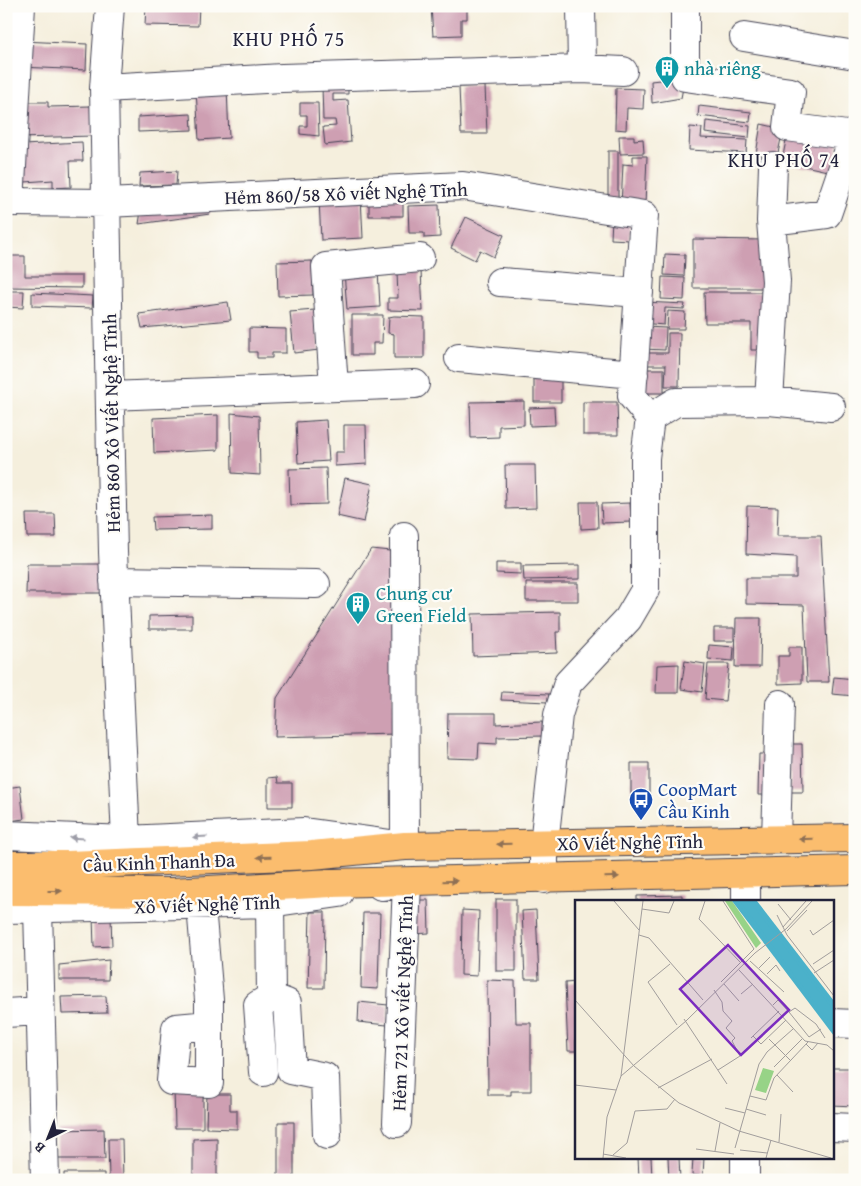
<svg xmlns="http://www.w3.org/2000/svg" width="861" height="1186" font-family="'Gentium Book Plus',serif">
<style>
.building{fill:#ce9fb2}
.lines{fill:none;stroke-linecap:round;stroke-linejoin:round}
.minor-casing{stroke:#424153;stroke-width:30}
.major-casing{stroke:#424153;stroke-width:30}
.minor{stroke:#fff;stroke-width:28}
.major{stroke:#fbbd6e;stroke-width:28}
.oneway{fill:#9c9ca7}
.oneway2{fill:#8e7054}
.labels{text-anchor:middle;stroke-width:4.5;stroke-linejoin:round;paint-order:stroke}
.culture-label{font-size:19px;fill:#0d838f;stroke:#fdfcf7;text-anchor:start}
.street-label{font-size:19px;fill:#22223b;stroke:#fdfcf7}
.transit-label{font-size:19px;fill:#164399;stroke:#fdfcf7;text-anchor:start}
.neighbourhood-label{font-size:20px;letter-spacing:1px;fill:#22223b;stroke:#fdfcf7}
.inset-river{fill:none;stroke:#4bb1ca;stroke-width:2.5}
.inset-road{fill:none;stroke:#a19d9c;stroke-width:1}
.view{fill:#7b2cbf;fill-opacity:0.15;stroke:#7b2cbf;stroke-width:2.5}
.inset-edge{fill:none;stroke:#22223b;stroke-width:2.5}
</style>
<rect width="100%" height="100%" fill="#fdfcf7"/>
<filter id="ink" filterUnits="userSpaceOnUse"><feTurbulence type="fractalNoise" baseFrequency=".02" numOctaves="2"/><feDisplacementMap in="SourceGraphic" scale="10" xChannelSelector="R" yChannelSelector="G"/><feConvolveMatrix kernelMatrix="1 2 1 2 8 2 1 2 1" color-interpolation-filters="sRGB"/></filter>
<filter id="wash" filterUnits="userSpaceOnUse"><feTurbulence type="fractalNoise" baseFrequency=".0096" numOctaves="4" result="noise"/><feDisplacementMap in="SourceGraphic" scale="20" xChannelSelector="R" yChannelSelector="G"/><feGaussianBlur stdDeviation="1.12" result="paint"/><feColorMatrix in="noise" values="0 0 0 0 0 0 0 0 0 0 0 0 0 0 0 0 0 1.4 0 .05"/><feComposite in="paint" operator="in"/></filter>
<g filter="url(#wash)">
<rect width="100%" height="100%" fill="#f5efdd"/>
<g id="blocks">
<path class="building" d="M146,6h53l-1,20 -53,-1z
M431,6h36v13h-6v16l-28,1z
M22,41l65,3 -1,26 -65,-3z
M685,77l-4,21 -29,5 -1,-22z
M322,86h26v8h-15v7l15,-1 3,42 -26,3 -2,-18 13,-1 -1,-6h-12z
M485,86l2,48h-26l-2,-47z
M227,87l2,51 -30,2 -3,-50z
M616,88l28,1 -1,20 -16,-1 -1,22 -11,-1z
M16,102h32v5l44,-1 1,30 -76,2z
M300,103h18l1,33 -19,-2v-8h7v-11h-7z
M699,106l52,6 -1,10 -52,-6z
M191,114l1,16 -54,2v-15z
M706,121l44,5 -1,12 -44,-5z
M761,124l22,5 -6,29 -21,-4z
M690,127l12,1 -1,10 46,2 -1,13 -57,-3z
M788,130l51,12 -7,30 -50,-11z
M619,136h15v4l9,-1 1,14 -24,1z
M82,142l1,19h-13l1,26 -18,1v-8l-28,2 -2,-37z
M608,151h10v50h-10z
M633,156h14l-2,48 -24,3 2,-43 10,1z
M177,171l-1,14 -37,1 1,-13z
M369,195h34v21h-34z
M361,197l2,41 -42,2 -2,-41z
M210,200v14l-71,10 2,-13z
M439,205l1,32 -16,1v-5h-15l-1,-27z
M466,217l38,18 -10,22 -14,-7 -5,10 -24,-12z
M612,218l18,1 -1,21 -18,-1z
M693,239l71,1 1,48h-72z
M665,254l20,1 -1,21 -20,-1z
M6,256h19v20h57v12l-76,-1z
M312,261l1,34 -35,1 -1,-34z
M378,270l2,37 -33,2 -3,-37z
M421,271l2,40 -35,-1v-12h10l-1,-26z
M662,277l23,1 -1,22 -23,-1z
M6,291h18l-1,17 -17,-1z
M704,292h62l1,58h-16v-27h-46z
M32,293l61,3 -1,12 -60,-2z
M228,302l3,18 -89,8 -3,-14z
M643,302l42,2 -1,5 -19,-1 -1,17 -23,-2z
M315,310l4,40 -25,3 -4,-41z
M668,311l17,1 -1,17h-17z
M352,315h31l-1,28h-9v12h-21z
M394,316l30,1v41h-30v-24l-6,-1 1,-16z
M644,327l22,1 -1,22 -22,-1z
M249,328l37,1v24h-14v5h-15v-6h-8z
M668,333h12l-1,53h-14l1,-21h-24v-12h26z
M642,369h22v24h-21z
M534,376h27v26h-27z
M524,401v24l-25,1v11l-28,1 -1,-36z
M583,402h34l1,33h-35z
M554,407l1,18 -25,1 -1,-18z
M231,413l28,3 1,59 -28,-2z
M218,415v35l-64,3 -1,-35z
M326,420l3,41 -31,2 -2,-41z
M344,425h22l1,39 -32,2v-14h9z
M505,465h30l1,43 -30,1z
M326,468l1,36 -37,1 -1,-36z
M345,478l27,6 -8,38 -27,-6z
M580,502h17l1,26 -17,1z
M630,503l1,19 -29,1 -1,-19z
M747,506l31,1 -1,29h44l8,146h-22l-3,-77 -58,-1v-26h50v-21l-50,-3z
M26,514h29l1,23h-29z
M212,515v14l-59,1 -1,-13z
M371,549l19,2 5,183 -120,3 2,-39z
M496,563h25v11l-25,-1z
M27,564h77v29h-78z
M580,565v14l-56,1 -1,-14z
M526,583h52v18h-52z
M560,612v20h-4l1,21 -84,3 -1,-42z
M192,615v14h-43v-13z
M736,618h25l-1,49h-25z
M714,628h20v13h-20z
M709,645l25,2 -1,14 -25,-2z
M789,647h13v36l-24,1v-28h11z
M685,661l20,3 -3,28 -21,-3z
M679,664l-1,29h-22l1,-28z
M708,664h21l-4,37 -20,-2z
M834,677l21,2v17l-23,-2z
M502,692l47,2 -1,8 -47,-2z
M448,713h48v11l46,-2 1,14 -46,1v7l-18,-1 -1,16 -31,-1z
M790,744h12l1,48h-13z
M759,754h11l-1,41h-11z
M631,763h18v31h-18z
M277,777l1,6h14v24h-24v-29z
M20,786l4,33 -15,2 -3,-33z
M682,895v6h-45v-5z
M496,899h20v72h-20z
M410,900h18l1,33 -17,1z
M462,910l17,1 -2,65 -16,-1z
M536,910l3,69h-14l-3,-68z
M310,912h15l-1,76h-16z
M363,913h17l-2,76 -17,-1z
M93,917h18l1,29 -18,1z
M109,960l-1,20h-49v-15z
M487,980l28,1 1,42h15v68h-20v4h-23z
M576,982v69h-8l-3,-68z
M106,996l1,17 -45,1 -1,-17z
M359,1002l29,3 -1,20 -29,-3z
M832,1068h23l-1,38 -22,-1z
M174,1088h29v40h-28z
M207,1094h23v16h7v19l-31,-1z
M278,1122h16v58l-16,-1z
M104,1129l1,30h-48v-29z
M217,1138v42h-24v-41z
M108,1139h14l1,41h-14z
M638,1157h13l1,22 -13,-1z
M668,1157h11l1,23h-11z
M693,1157h11l-1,19 -11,-1z
M64,1173h40v7h-40z"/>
</g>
</g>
<g filter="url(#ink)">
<use href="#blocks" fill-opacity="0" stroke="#424153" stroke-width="1"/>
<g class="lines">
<defs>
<path id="minor" d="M21,6l-11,196 97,1 356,-17 181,29 -12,181 18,22
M110,6l-6,82 6,323 3,141 13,288
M581,6l1,63
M685,6v71l106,15 -4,35 67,9
M744,37l111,18
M104,88l178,-10 300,-9 41,2
M771,221l2,-55
M500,282l139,11
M459,358l175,16
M334,387l-8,-120 94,-9
M110,396l305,-12
M769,401l62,6
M114,581l202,3
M6,835l120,5 178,-8 101,14 -1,-310
M776,839l4,-135
M544,879v-35l14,-129 10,-32 60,-64 17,-29v-132l5,-40 26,-16 93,-1 7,-120 -5,-60 56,-7 28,-82
M381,886l26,-3 -10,240
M746,901v-28
M270,903l1,94 16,6 4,67 34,7 2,58
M201,906l8,94v83l-38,-2 5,-53 33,-3
M6,909l264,-6 69,-10
M38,909l7,271
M6,1013l34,-2
M832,1023l23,1
M263,1072l-5,-67 13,-8
M832,1127l23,1
M745,1180v-23"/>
<path id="major" d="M6,865h63l243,-10 93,-9 450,-8
M6,891l166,1 159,-9 524,-13"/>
</defs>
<use href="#minor" class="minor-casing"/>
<use href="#major" class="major-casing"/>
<use href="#minor" class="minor"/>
<use href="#major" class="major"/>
</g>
<defs><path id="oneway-solid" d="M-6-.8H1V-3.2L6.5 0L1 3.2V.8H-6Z" transform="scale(1.25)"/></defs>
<g class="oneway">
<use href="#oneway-solid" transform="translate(200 837) rotate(177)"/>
<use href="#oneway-solid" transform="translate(77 838) rotate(-177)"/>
</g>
<g class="oneway2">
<use href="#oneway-solid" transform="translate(806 839) rotate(179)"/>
<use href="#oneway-solid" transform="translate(504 844) rotate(179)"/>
<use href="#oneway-solid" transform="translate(264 857) rotate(178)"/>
<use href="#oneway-solid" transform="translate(612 877) rotate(-2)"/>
<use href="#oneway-solid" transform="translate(450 881) rotate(-2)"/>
<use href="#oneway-solid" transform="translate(55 891)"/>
</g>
</g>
<defs>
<symbol id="building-pin" viewBox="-11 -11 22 30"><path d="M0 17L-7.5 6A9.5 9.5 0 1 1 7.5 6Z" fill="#0f9aa8" stroke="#fdfcf7"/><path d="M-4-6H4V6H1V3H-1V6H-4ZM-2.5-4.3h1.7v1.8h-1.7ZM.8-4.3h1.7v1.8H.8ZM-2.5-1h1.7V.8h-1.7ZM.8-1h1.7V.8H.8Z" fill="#fff"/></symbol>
<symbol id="bus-pin" viewBox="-11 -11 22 30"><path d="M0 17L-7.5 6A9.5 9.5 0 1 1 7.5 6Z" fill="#1a4fb4" stroke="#fdfcf7"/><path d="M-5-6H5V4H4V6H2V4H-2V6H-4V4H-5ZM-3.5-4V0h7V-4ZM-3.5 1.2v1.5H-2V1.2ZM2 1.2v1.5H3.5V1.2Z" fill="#fff"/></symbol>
</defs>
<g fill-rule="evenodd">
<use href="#building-pin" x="653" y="54" width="28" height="38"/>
<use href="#building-pin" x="344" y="590" width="28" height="38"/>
<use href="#bus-pin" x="627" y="786" width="28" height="38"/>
</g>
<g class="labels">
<g class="culture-label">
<text x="684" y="75">nhà riêng</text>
<text x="376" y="600">Chung cư<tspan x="376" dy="22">Green Field</tspan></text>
</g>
<g class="street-label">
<text transform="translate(346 193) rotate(-2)" y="7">Hẻm 860/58 Xô viết Nghệ Tĩnh</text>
<text transform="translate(111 423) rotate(-91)" y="7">Hẻm 860 Xô Viết Nghệ Tĩnh</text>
<text transform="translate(630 842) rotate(-1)" y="7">Xô Viết Nghệ Tĩnh</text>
<text transform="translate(159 862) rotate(-2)" y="7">Cầu Kinh Thanh Đa</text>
<text transform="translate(207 904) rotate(-2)" y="7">Xô Viết Nghệ Tĩnh</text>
<text transform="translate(402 1003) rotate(-88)" y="7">Hẻm 721 Xô viết Nghệ Tĩnh</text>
</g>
<g class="transit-label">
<text x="658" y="796">CoopMart<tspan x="658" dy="22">Cầu Kinh</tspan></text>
</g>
<g class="neighbourhood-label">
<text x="289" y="46">KHU PHỐ 75</text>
<text x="784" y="167">KHU PHỐ 74</text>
</g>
</g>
<g transform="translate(575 900)">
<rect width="259" height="259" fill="#f5efdd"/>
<path d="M150,1h7l29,42 -5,5zM188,168l11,3 -8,22 -11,-3z" fill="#97d387"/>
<path d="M157,1h25l77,100v35z" fill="#4bb1ca"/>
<path class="inset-river" d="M163,1l30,40M176,1l83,108M195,44l64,87"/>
<path class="inset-road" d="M39,1l25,29M130,1l-6,18 41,43M203,4l13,16M67,9l27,4 5,-12M202,15l10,20 47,61M208,27l23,-26M235,30l3,5 21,-15M212,31l20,-21M64,35l10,3 54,62M175,61l34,31M95,64l-22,18 29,43M238,64l21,-14M184,68l11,-11M164,70l66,71 22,4 7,6M239,73l20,-13M192,74l9,-9 4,6M146,82l33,-33 -31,-48M149,84l15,17M139,90l8,12 1,9 9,10 -6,7 9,10 -3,3 8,15 -22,14M166,94l12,-10M0,100l59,66 45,37 60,28 92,27M198,105l5,-5 11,12 6,-4 21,16 9,14M214,112l20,25 12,-8M109,119l43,65M178,136l8,8 25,-24M176,138l28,-27M194,139l22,22M231,144l6,6 6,-7M199,167l28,-28M202,175l16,17M46,176l22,-175M0,185l41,5M83,188l54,-29M175,196l16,4 8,-22 34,-36M150,208l20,5M171,209l20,6M204,242l2,-28M160,248l24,-84 8,-12 26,-23M121,249l38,5M165,250l27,3M140,251l5,-28M28,254l23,4M38,255l14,-12 8,-32 32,-2 8,-10M28,258l4,-41 14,-41 65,-55 69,-68 31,-24 26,-28M191,258l5,-18"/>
<path class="view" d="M153,45l61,65 -48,45 -61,-66z"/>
<rect width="259" height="259" class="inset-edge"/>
</g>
<rect width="861" height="1186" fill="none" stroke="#fdfcf7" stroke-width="25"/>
<g transform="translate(48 1138) rotate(223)" stroke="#fdfcf7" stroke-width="4" paint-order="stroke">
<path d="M0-4L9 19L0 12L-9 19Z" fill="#22223b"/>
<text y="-8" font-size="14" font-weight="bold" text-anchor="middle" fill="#22223b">B</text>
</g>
</svg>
